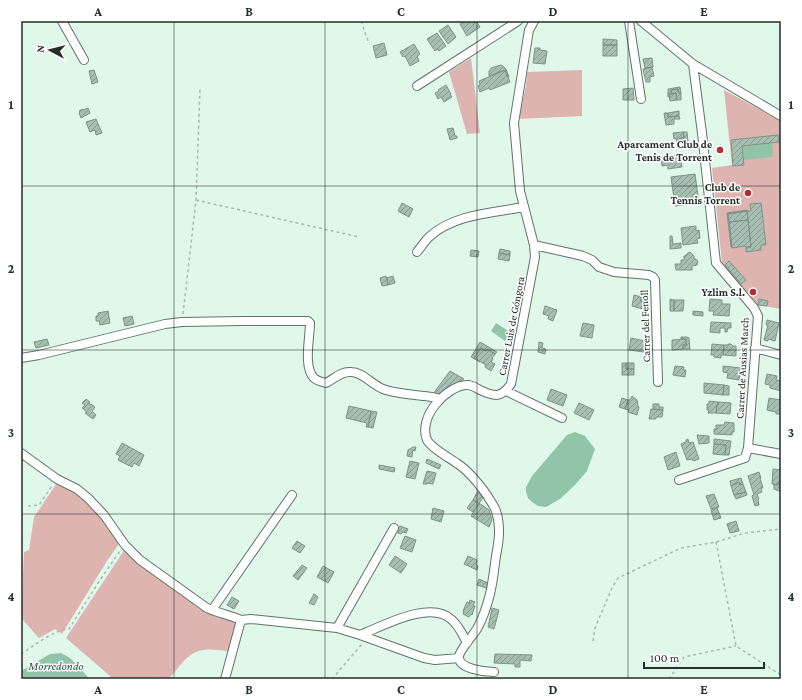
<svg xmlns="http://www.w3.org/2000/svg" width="802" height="700" font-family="'Crimson Pro',serif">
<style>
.green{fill:#deb4b1}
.water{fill:#91c4a9}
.building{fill:url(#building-hatch);stroke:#7d9387}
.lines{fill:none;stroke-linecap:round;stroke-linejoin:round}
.minor-casing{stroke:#5f7469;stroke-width:10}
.path{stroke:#a6b9ae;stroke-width:1.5;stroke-dasharray:3 3;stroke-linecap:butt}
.minor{stroke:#fff;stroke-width:8}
.grid{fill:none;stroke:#252e29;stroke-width:1;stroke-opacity:0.55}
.poi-dot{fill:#ba2a32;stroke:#fefefe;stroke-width:1.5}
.labels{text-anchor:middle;stroke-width:3;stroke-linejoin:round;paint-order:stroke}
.poi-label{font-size:11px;font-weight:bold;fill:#252e29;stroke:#fefefe;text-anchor:end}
.street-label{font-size:11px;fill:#252e29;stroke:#fefefe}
.water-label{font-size:12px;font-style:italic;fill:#205c42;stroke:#fefefe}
.neatline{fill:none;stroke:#252e29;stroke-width:1.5}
.grid-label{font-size:13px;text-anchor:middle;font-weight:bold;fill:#252e29}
</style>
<defs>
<pattern id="building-hatch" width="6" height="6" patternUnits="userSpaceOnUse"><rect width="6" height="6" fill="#a7beb2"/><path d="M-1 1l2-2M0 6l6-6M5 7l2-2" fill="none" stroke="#889b91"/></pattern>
</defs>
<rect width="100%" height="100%" fill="#e0f8ea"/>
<path class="green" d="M471,58l9,75 -13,1 -18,-62z
M582,70v46l-64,3 8,-33 1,-14z
M724,90l57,31v188l-23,-4 -33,-38 -3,-5 -10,-94 20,-3z
M57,483c5,2 10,4 14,7 21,12 34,34 48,54l-12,17 -45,73 -7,-5 -16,9 -18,-20 3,-66 5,-2 5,-33z
M125,549l15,14 94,58 3,6 -7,25c-36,-7 -40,1 -61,27h-59v-3l-44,-38z"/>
<path class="water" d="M772,143l1,14 -29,3 -2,-14z
M496,323l12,8 3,-1 2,2v3l-2,1h-3l-3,5 -14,-10z
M575,432l10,4 10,13 -8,22 -12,14 -15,14 -14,8 -8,-1 -6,-4 -4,-4 -2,-6v-5l6,-11 35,-41z
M61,653l9,5 20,21h-69v-8l29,-17z"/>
<path class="building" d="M464,21h12l4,6 -13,9 -7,-12z
M448,25l8,12 -8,7 -9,-13z
M437,33l9,13 -7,5 -1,-2 -3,2 -8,-12z
M603,39l14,1v5h-14z
M384,43l3,12 -11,3 -3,-12z
M414,44l6,10 -3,2 2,5 -9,5 -5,-10 -2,1 -3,-5z
M603,45h14v11h-14z
M535,48h5v2l7,1 -2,13 -12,-1z
M652,58l1,9 -8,1 -2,-9z
M501,65l3,2 2,2 3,8h-1l-3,-7 -16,6v-5l2,-3z
M653,67l-1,1 2,8 -4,1v5h-4l-3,-13z
M94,70l4,12 -6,2 -3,-13z
M505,70l5,12 -20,8 -1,-2 -9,4 -2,-6 2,-1 -1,-4z
M446,85l5,9h-1l2,3 -8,5 -3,-5 -3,2 -3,-6 4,-2 -1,-1z
M680,87l1,6h-2l-1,-4 -7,1 1,4h-3l1,3h-2v-8z
M633,88l1,12h-11v-11z
M678,89l1,4h2v7h-4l-1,-7 -4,1 -1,-4z
M676,93l1,7 -7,1 -1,-7z
M88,108l2,5 -9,5 -2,-5 1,-1 -1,-1 4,-2v1z
M679,111v5l-11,1v-4z
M664,113h4v4l11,-1 1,3h-6v5l-8,1z
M96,119l6,14 -6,2 -1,-5 -5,2 -4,-10z
M453,128l2,8h2v2l-7,2 -3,-11z
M683,132h4l1,9 -8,1v-4l4,-1z
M683,132l1,5 -4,1v4l-3,1 -1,-5 -2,1 -1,-6z
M778,135l1,7 -37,4 2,19 -11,1 -2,-26z
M680,155l2,12 -14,2v-4l-6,1 -1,-9z
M695,174l4,29 -24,3 -4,-29z
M402,203l11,6 -4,8 -11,-6z
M761,203l5,42h-5v5l-15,2v-5h5l-4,-36h4l-1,-7z
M747,210v1l-19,3 4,33h-1l-4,-34z
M747,211l1,9 -19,2 -1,-8z
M748,220l3,27h-5l-1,-1 -13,2 -3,-26z
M696,226v5l3,-1 1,8 -3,1 1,4 -15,2 -2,-17z
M670,236h2l1,8 8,-1v5l-11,1z
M500,249l10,2v4l-11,-2z
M471,250l8,1 -1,6 -8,-1z
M690,252l4,4v3h2l2,2 -1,4 -5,1v4h-16l-1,-6h6v-4h3v-4h1l3,-3z
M499,253l11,2 -1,6 -11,-2z
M729,261l17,19 -5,4 -16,-19z
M386,276l2,9 -6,1 -2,-8z
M393,276l2,7 -7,2 -1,-7z
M639,293l9,2 -2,11h-2l1,-4h-4v-5l-1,-1z
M634,295l7,2v5h4l-2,7 -11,-3z
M670,299l4,1v11h-4z
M710,299l12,1v4h8l-1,12 -16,-1 1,-4h-5z
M759,299l9,2 -1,5 -9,-1z
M674,300h10l-1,11h-9z
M545,306l12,4 -4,11 -5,-2 1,-3 -6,-2z
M108,311l2,12 -10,2 -1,-4h-3v-5h2v-3z
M693,311l10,1v4l-10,-1z
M132,316l2,8 -9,2 -2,-8z
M767,320l12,3 -4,18 -7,-2v2l-4,-1 4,-15h-2z
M711,322l20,1v5h-3l-1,4h-2v-4h-5v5l-10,-1z
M583,323l11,2 -2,13 -12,-2z
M681,337h6l2,1 1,11h-7v-4h3v-6h-5z
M631,338l14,3 -1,11 -15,-2z
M47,339l2,6 -13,3 -2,-6z
M686,339v6h-3v4l-11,1v-10z
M480,342l17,10 -2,2 -8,-5 -1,2 -5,-3 -7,10 6,4 -9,-5z
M539,342l4,1 -1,5 4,1 -1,5 -7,-2z
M712,344l12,1 -1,10h-2v3l-7,-1v-2h-3z
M729,344h2l2,2h3v10l-13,-1 1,-10h3z
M481,348l5,3 1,-2 8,5v1h-1l-2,3 1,1 -2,3 4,2 -4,7 -6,-4 1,-2 -12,-7z
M622,363h4v6h8v6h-12z
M626,363h8v6h-8z
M675,366l9,1 -1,3h3l-1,7 -12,-2z
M723,366l18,2 -1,4h-1v2l1,1 -1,5 -12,-2 1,-5 -5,-1z
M450,371l14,8 -12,7 -12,8h-7z
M767,374l10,2 -1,4 5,1v10l-11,-3v-3l-5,-1z
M704,383l20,2 -1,10 -19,-2z
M724,385l5,1v9h-6z
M551,389l16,6 -4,11 -16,-6z
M632,396l5,4 1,6 1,1 -2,8 -9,-3 1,-2 -4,-1 3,-9h2z
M622,398l6,2 -3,9 -6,-2z
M769,398l12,2v10l-1,4h-4v-2l-9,-2z
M86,399l4,3 -1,1 2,2v-1l4,3 -3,4 4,4 -3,4 -8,-6 2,-1 -5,-4 3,-3 -3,-2z
M709,401l9,1v3h-1l-1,8h-8l1,-3h-2v-6h2z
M718,402l13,1 -1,11 -14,-1 1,-8h1z
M579,403l15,7 -5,10 -15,-7z
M653,404h6v3h4v3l-10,-1z
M349,406l22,5 -3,16h-2l1,-4 -21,-5z
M651,409l12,1 -1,7h-6v2h-7z
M371,411l6,1 -4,16 -5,-1z
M725,422l9,1v9h-2v3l-18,-1v-5h2v-4h8z
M697,435l12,1v7l-10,1z
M688,439l1,4 4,-1 6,17 -6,2 -1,-2 -5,1 -6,-16 5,-2v-2z
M714,439l17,2 -2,14h-4l1,-10 -12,-1z
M122,443l22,12 -5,11 -5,-3 -2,4 -14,-7 2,-4 -4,-2z
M714,444l12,1 -1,10 -12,-1z
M413,447h3l-1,4 -2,-1 -1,7 -5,-1 1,-6z
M676,452l4,14 -12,4 -4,-13z
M427,459l14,6 -2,4 -13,-6z
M410,461l9,2 -4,16 -9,-2z
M379,465l16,3 -1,4 -15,-3z
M773,469l8,1v12l-2,-1 -1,4 -6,-1z
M427,471l9,2 -3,11 -6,-1v1h-4z
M759,472l2,6h-1l3,10h-2l1,4 -5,2 2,5 -1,1 1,5 -4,1 -3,-10 2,-1 -6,-19z
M741,478l2,6 -3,1 -1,-3 -8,4 -1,-5z
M779,481l2,1v10l-7,-3v-5l4,1z
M739,482l1,3 3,-1 3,8 -12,3 -3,-9z
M478,491l5,7 -4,5 -6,-3z
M746,492l1,3 -11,4 -2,-4z
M714,494l5,13 -8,2 -5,-13z
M473,500l6,3 -6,9 -6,-4z
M479,503l10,7 3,10 -3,7 -18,-11z
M433,508l11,3 -3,11 -10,-3z
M717,508l4,10 -7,2 -3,-10z
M736,521l3,10 -9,2 -3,-9z
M400,526l8,3 -2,4 -3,-1 -2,2 -5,-2z
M405,536l11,4 -4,12 -12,-4z
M297,541l8,5 -5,7 -8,-5z
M395,556l12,8 -6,9 -12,-8z
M468,556l9,4 -1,4 2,2 -1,4 -13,-6z
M302,565l5,3 -9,12 -5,-4z
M323,566l11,6 -6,11 -11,-6z
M479,579l9,4 -2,5 -9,-3z
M314,594l4,3 -4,8 -5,-2z
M232,597l7,4 -5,8 -7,-4z
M470,600l5,2 -2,3 2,1 -3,9 -1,-1 -2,3 -6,-3 1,-3h-1l4,-9 2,1z
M492,608l7,2 -5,19 -6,-2z
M495,654l37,1 -1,6 -11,-1v7h-5v-3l-21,-1z"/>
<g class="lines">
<defs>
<path id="minor" d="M62,21l22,39
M629,21l12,78
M641,21l52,43 88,52
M417,86l101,-65
M534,245l49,11 9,4 7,7 15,5 35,3 4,2 2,3 3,102
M417,252c4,-5 8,-11 12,-15 25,-23 63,-24 95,-30
M755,348l26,7
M21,358l18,-3 126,-31 17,-2 60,-1h66l2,2c0,15 -7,44 4,55 3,3 8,4 12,5 8,-4 15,-12 25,-11 12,0 21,13 32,17 13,5 35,6 49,8l8,2
M506,391l56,27
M748,448l33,6
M21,453l36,26 20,10 11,9 16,17 21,30 15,15 67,48c11,5 23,7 34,12l-16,59
M679,480l66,-22 3,-10 10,-132 -4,-8 -38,-45 -14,-130 -9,-69
M212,610l80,-115
M241,620l10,-1 86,9 57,-100
M337,628l23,7c23,-9 71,-36 92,-15 7,6 11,15 15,23
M360,635l64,23 11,2 24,-2
M494,672c-8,0 -37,-3 -35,-16 1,-6 14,-21 18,-27 6,-11 10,-23 13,-35 3,-12 4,-25 6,-38 3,-15 5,-30 0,-45 -2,-6 -6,-10 -9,-16 -8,-11 -17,-23 -29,-31 -8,-6 -26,-15 -31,-24 -5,-12 1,-27 9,-36 7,-9 21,-20 33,-19 4,1 8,3 11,5 15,7 21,8 31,-6l24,-127 -1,-12 -14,-54 -6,-68 15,-93 5,-9"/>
</defs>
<use href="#minor" class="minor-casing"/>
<path class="path" d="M361,21l7,20
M196,200l163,37
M183,314l13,-114 4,-111
M28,506l11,-1 13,-19
M716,542l20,104 45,29
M593,641l2,-13 17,-40 6,-10 63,-30 35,-6 29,-9 36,-4
M21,654c15,-9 30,-23 48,-25l33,-52 18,-26
M332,679l30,-35
M669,679l15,-22 52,-11"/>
<use href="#minor" class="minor"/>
</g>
<path class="grid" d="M174,21v658M325,21v658M477,21v658M628,21v658M21,186h760M21,350h760M21,514h760"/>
<g class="poi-dot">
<circle cx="720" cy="150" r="4"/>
<circle cx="748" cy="193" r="4"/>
<circle cx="753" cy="292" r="4"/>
</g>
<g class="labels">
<g class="poi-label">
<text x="712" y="148">Aparcament Club de<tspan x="712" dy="13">Tenis de Torrent</tspan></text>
<text x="740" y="191">Club de<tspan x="740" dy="13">Tennis Torrent</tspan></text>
<text x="745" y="296">Yzlim S.l.</text>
</g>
<g class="street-label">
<text transform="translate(511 326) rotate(-79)" y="4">Carrer Luis de Góngora</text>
<text transform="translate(645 326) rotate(-92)" y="4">Carrer del Fenoll</text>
<text transform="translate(742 368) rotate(-87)" y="4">Carrer de Ausias March</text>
</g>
<g class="water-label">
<text x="56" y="670">Morredondo</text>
</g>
</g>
<rect width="802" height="700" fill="none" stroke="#fefefe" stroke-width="44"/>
<g transform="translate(50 50) rotate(277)" stroke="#fefefe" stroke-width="3" paint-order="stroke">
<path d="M0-3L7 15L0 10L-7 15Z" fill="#252e29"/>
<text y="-6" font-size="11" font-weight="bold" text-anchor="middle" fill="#252e29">N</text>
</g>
<path d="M644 662v6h120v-6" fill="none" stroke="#252e29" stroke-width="2"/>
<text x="650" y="662" font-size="12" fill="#252e29" stroke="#fefefe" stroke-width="3" paint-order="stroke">100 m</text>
<rect x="22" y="22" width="758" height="656" class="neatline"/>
<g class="grid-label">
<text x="98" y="16">A</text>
<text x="249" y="16">B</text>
<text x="401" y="16">C</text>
<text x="553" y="16">D</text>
<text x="704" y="16">E</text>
<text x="11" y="109">1</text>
<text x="791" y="109">1</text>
<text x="11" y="273">2</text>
<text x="791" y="273">2</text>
<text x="11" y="437">3</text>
<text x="791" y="437">3</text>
<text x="11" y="601">4</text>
<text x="791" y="601">4</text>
<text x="98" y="694">A</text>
<text x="249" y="694">B</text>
<text x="401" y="694">C</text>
<text x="553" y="694">D</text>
<text x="704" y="694">E</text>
</g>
</svg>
